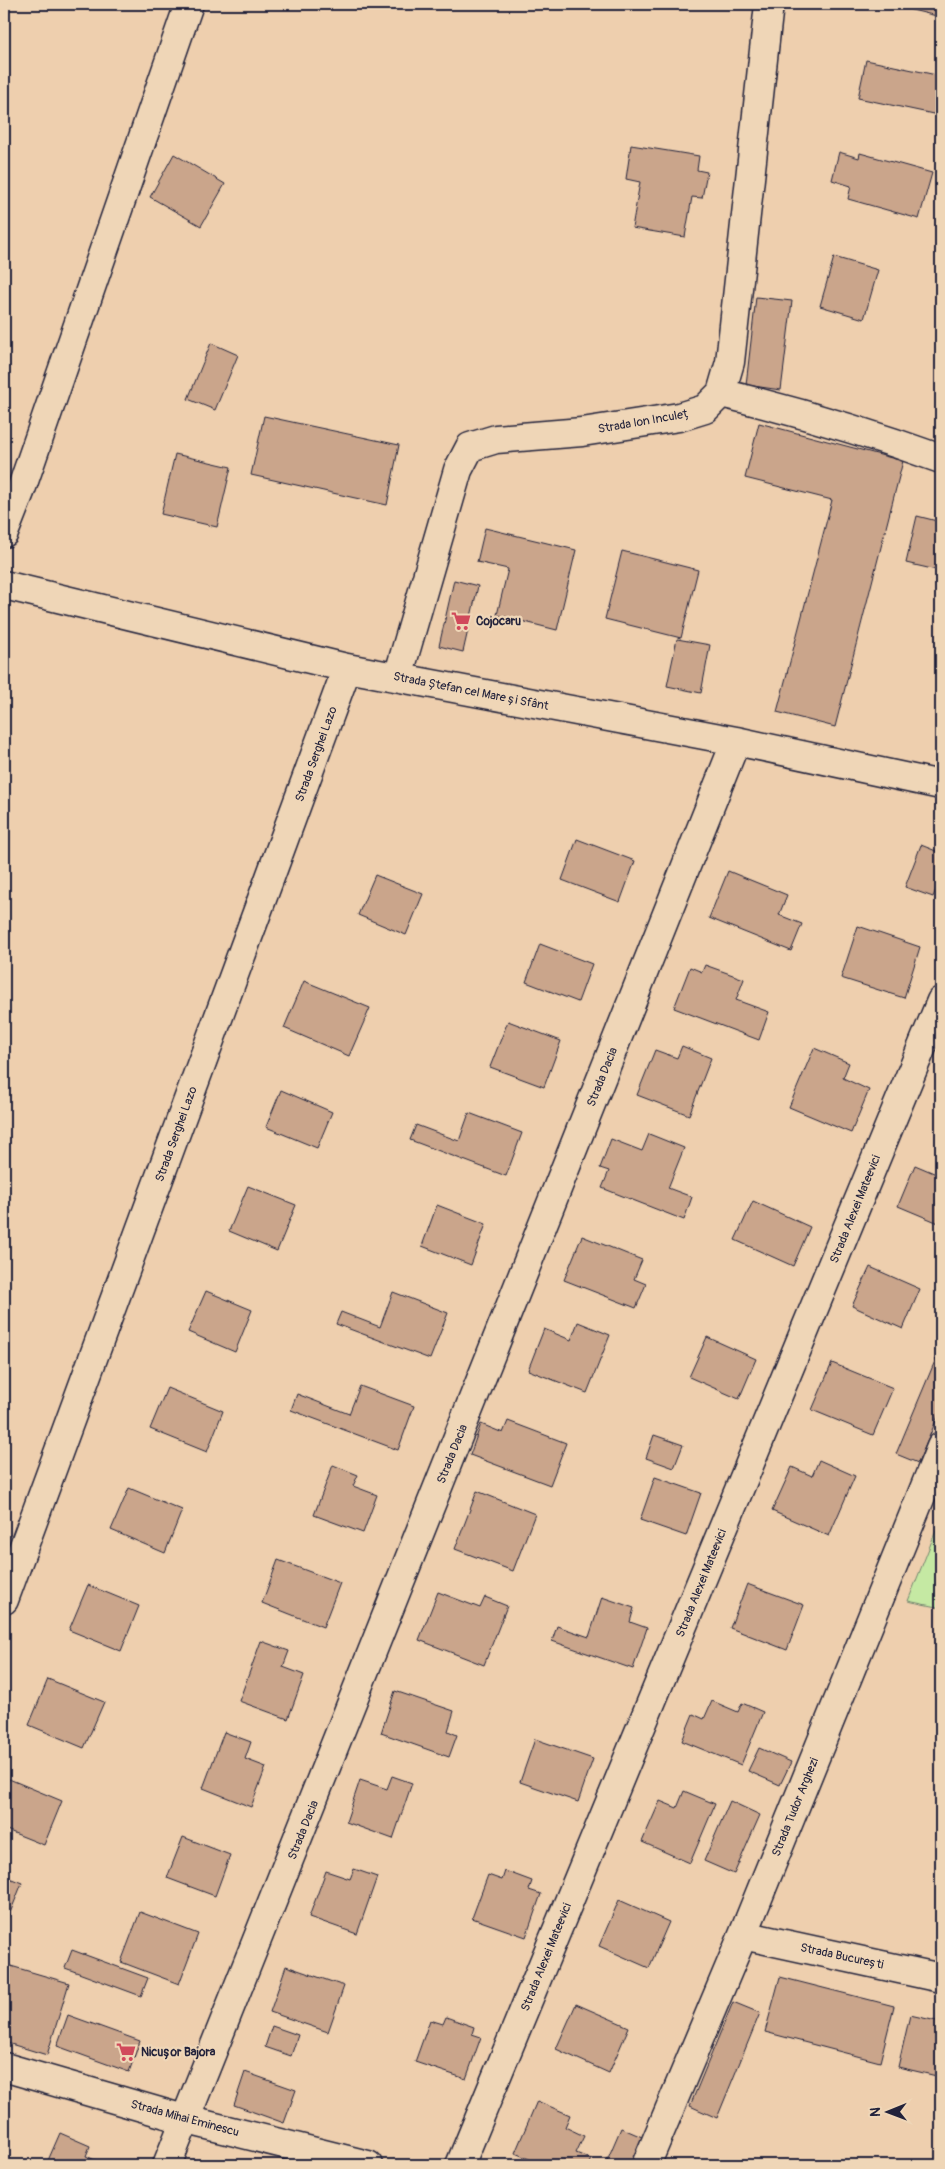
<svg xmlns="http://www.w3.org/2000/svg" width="945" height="2169" font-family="Pangolin,sans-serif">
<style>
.green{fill:#c5e9a3;stroke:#74866f}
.building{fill:#caa58b;stroke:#22223b}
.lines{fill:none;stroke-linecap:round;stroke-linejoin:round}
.minor-casing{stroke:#22223b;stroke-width:31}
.minor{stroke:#efd6b7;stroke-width:28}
.labels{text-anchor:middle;stroke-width:4.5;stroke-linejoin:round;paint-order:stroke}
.street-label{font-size:12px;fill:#22223b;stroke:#efd6b7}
.poi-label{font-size:12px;font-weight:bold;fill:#22223b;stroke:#efd6b7;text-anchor:start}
</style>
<rect width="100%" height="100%" fill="#eecfae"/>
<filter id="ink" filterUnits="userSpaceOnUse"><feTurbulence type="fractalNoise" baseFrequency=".02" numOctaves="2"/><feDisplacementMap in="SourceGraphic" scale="10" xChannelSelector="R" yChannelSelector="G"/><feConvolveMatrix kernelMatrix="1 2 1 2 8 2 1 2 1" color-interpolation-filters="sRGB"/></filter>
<g filter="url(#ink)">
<path class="green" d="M941,1518v90l-33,-7z"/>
<path class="building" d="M887,4h54v13z
M866,60l75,16v22l-3,17 -80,-17z
M631,145l68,11 -2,14 10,2 -5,26 -10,-1 -7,40 -53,-9 8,-46 -14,-3z
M839,152l20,6 1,-5 72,20 -13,46 -71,-20 3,-13 -19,-6z
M174,154l51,30 -24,42 -51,-29z
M834,257l44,13 -14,49 -44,-13z
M756,297l36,4 -11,89 -35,-5z
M211,343l27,12 -23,55 -27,-11z
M264,416l135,29 -12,60 -136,-30z
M759,423l144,38 -68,266 -58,-15 55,-212 -87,-22z
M175,454l56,13 -14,60 -56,-13z
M917,516l24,6v49l-35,-8z
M485,528l91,22 -19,80 -60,-15 11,-46 -31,-7z
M622,551l76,19 -17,68 -76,-19z
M454,580l24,6 -15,66 -24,-6z
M677,639l33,6 -9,48 -34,-7z
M577,839l58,22 -15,41 -58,-22z
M921,845l20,8v24l-8,20 -28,-10z
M728,871l59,24 -8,20 23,9 -11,27 -82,-33z
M375,875l48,19 -17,41 -48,-20z
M858,926l62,21 -16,51 -63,-20z
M540,944l52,20 -14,38 -52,-20z
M705,965l39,14 -8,21 33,12 -10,28 -85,-32 16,-41 12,5z
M304,981l66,27 -21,48 -65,-28z
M508,1021l53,20 -17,46 -54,-20z
M682,1046l29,12 -22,57 -52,-20 18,-45 22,8z
M814,1048l35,15 -6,15 26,12 -18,43 -62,-26z
M281,1090l51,22 -15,36 -51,-21z
M469,1113l53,20 -16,43 -96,-36 6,-15 43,16z
M649,1134l35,14 -16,40 24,9 -8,23 -82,-32 7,-17 -9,-3 11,-29 31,12z
M915,1165l26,11v48l-43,-18z
M248,1186l48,19 -19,46 -48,-20z
M753,1201l57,26 -17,39 -58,-26z
M437,1205l49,19 -15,41 -49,-19z
M582,1236l60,24 -8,19 12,5 -10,24 -72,-28z
M870,1267l50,22 -17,40 -51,-23z
M206,1291l46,19 -17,42 -47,-20z
M393,1292l55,21 -18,46 -94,-35 5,-12 39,15z
M578,1322l32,13 -23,58 -59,-23 16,-41 27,11z
M707,1337l49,22 -17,40 -50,-22z
M940,1349l1,60 -23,54 -22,-9z
M832,1363l61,25 -20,47 -61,-25z
M360,1386l54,20 -16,44 -107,-40 6,-16 52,20z
M167,1388l56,23 -16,41 -57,-23z
M508,1421l58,22 -16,42 -80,-30 11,-31 22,9z
M654,1435l29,10 -9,23 -28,-10z
M819,1460l36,16 -26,60 -57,-25 20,-44 20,9z
M333,1465l25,10 -5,11 24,9 -14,38 -49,-18z
M655,1477l46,16 -15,43 -46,-16z
M129,1488l53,22 -17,43 -54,-23z
M477,1491l58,23 -22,57 -58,-22z
M278,1560l62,23 -17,44 -61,-24z
M747,1584l57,21 -17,45 -57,-22z
M88,1585l51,21 -18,45 -52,-21z
M438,1592l42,16 5,-11 22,9 -23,59 -65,-25z
M602,1597l32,11 -4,14 17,6 -14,41 -81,-28 5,-15 32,11z
M261,1641l28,10 -6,16 21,8 -16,44 -49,-18z
M48,1679l56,23 -20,46 -55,-23z
M395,1691l59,20 -6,20 9,4 -8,22 -68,-24z
M712,1701l26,11 4,-9 21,9 -22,53 -59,-24 11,-27 11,5z
M224,1732l27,10 -6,17 21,8 -15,40 -48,-19z
M535,1739l58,20 -15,43 -58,-20z
M759,1748l32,14 -11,23 -32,-14z
M392,1776l20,7 -19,56 -47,-17 14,-42 27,9z
M9,1779l53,22 -18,44 -40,-16v-36z
M684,1791l31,13 -25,59 -48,-21 18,-41 17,7z
M730,1801l30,14 -26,59 -30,-13z
M183,1837l47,18 -15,41 -48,-18z
M354,1869l23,8 -20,57 -48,-17 17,-46 24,8z
M505,1871l27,10 -3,9 12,4 -15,43 -54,-19 16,-43 14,5z
M4,1876l18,7 -16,40 -2,-1z
M619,1900l50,22 -20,46 -50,-22z
M140,1912l58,22 -19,50 -58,-22z
M72,1950l76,28 -7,18 -76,-28z
M4,1964l65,19 -22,72 -43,-13z
M286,1966l58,20 -16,46 -58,-20z
M780,1977l114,29 -14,56 -115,-30z
M733,2002l27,11 -43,105 -27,-12z
M576,2004l53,23 -20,46 -53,-24z
M68,2015l72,26 -11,31 -72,-26z
M910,2015l31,7v55l-43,-10z
M446,2017l28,10 -2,7 9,3 -15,42 -51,-17 15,-42 13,4z
M272,2026l26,9 -7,21 -26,-9z
M245,2072l51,18 -12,33 -50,-18z
M537,2101l33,14 -5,12 19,9 -8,17 15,6 -3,6h-45l-28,-12z
M621,2128l21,9 -12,28h-25z
M60,2133l30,13 -4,10 20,9h-60z"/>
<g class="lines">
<defs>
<path id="minor" d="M721,393c74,18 148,40 220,66
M4,533l18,-46 167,-483
M4,585l343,83 389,73 205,44
M398,677l60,-207 12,-23 26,-8 86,-7 97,-15 26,-8 16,-16 9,-31 39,-358
M4,1600l343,-932
M743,1935l198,43
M4,2067l183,53 181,45
M167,2165l569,-1424
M460,2165l481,-1164
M646,2165l97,-230 198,-488"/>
</defs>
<use href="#minor" class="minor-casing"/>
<use href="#minor" class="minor"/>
</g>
</g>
<defs>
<symbol id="supermarket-bare" viewBox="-9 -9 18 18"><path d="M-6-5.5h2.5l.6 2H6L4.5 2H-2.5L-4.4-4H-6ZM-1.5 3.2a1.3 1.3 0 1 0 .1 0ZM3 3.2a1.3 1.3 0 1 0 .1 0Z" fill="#d1495b" stroke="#efd6b7" stroke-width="2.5" paint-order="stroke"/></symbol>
</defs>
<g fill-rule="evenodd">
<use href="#supermarket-bare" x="447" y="607" width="28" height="28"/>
<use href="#supermarket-bare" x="112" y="2038" width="28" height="28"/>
</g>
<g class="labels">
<g class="street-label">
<text transform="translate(644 421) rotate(-10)" y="4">Strada Ion Inculeț</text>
<text transform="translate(471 691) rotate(11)" y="4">Strada Ștefan cel Mare și Sfânt</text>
<text transform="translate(316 754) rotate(-70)" y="4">Strada Serghei Lazo</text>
<text transform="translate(602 1077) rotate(-68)" y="4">Strada Dacia</text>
<text transform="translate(176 1134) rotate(-70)" y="4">Strada Serghei Lazo</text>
<text transform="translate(855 1209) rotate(-68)" y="4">Strada Alexei Mateevici</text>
<text transform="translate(452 1454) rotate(-68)" y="4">Strada Dacia</text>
<text transform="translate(701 1583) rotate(-68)" y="4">Strada Alexei Mateevici</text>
<text transform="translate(795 1807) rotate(-68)" y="4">Strada Tudor Arghezi</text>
<text transform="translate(303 1830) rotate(-68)" y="4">Strada Dacia</text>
<text transform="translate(842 1956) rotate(12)" y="4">Strada București</text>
<text transform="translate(546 1957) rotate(-68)" y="4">Strada Alexei Mateevici</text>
<text transform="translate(185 2118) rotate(15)" y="4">Strada Mihai Eminescu</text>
</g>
<g class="poi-label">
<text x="476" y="625">Cojocaru</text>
<text x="141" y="2056">Nicușor Bajora</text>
</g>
</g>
<rect width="945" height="2169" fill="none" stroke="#efd6b7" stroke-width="20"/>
<rect x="10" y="10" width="925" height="2149" fill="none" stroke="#22223b" stroke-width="2" filter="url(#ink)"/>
<g transform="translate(888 2112) rotate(269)" stroke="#efd6b7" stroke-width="4" paint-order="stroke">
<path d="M0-4L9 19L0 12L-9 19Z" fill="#22223b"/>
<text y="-8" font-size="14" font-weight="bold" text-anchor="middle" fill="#22223b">N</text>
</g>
</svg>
